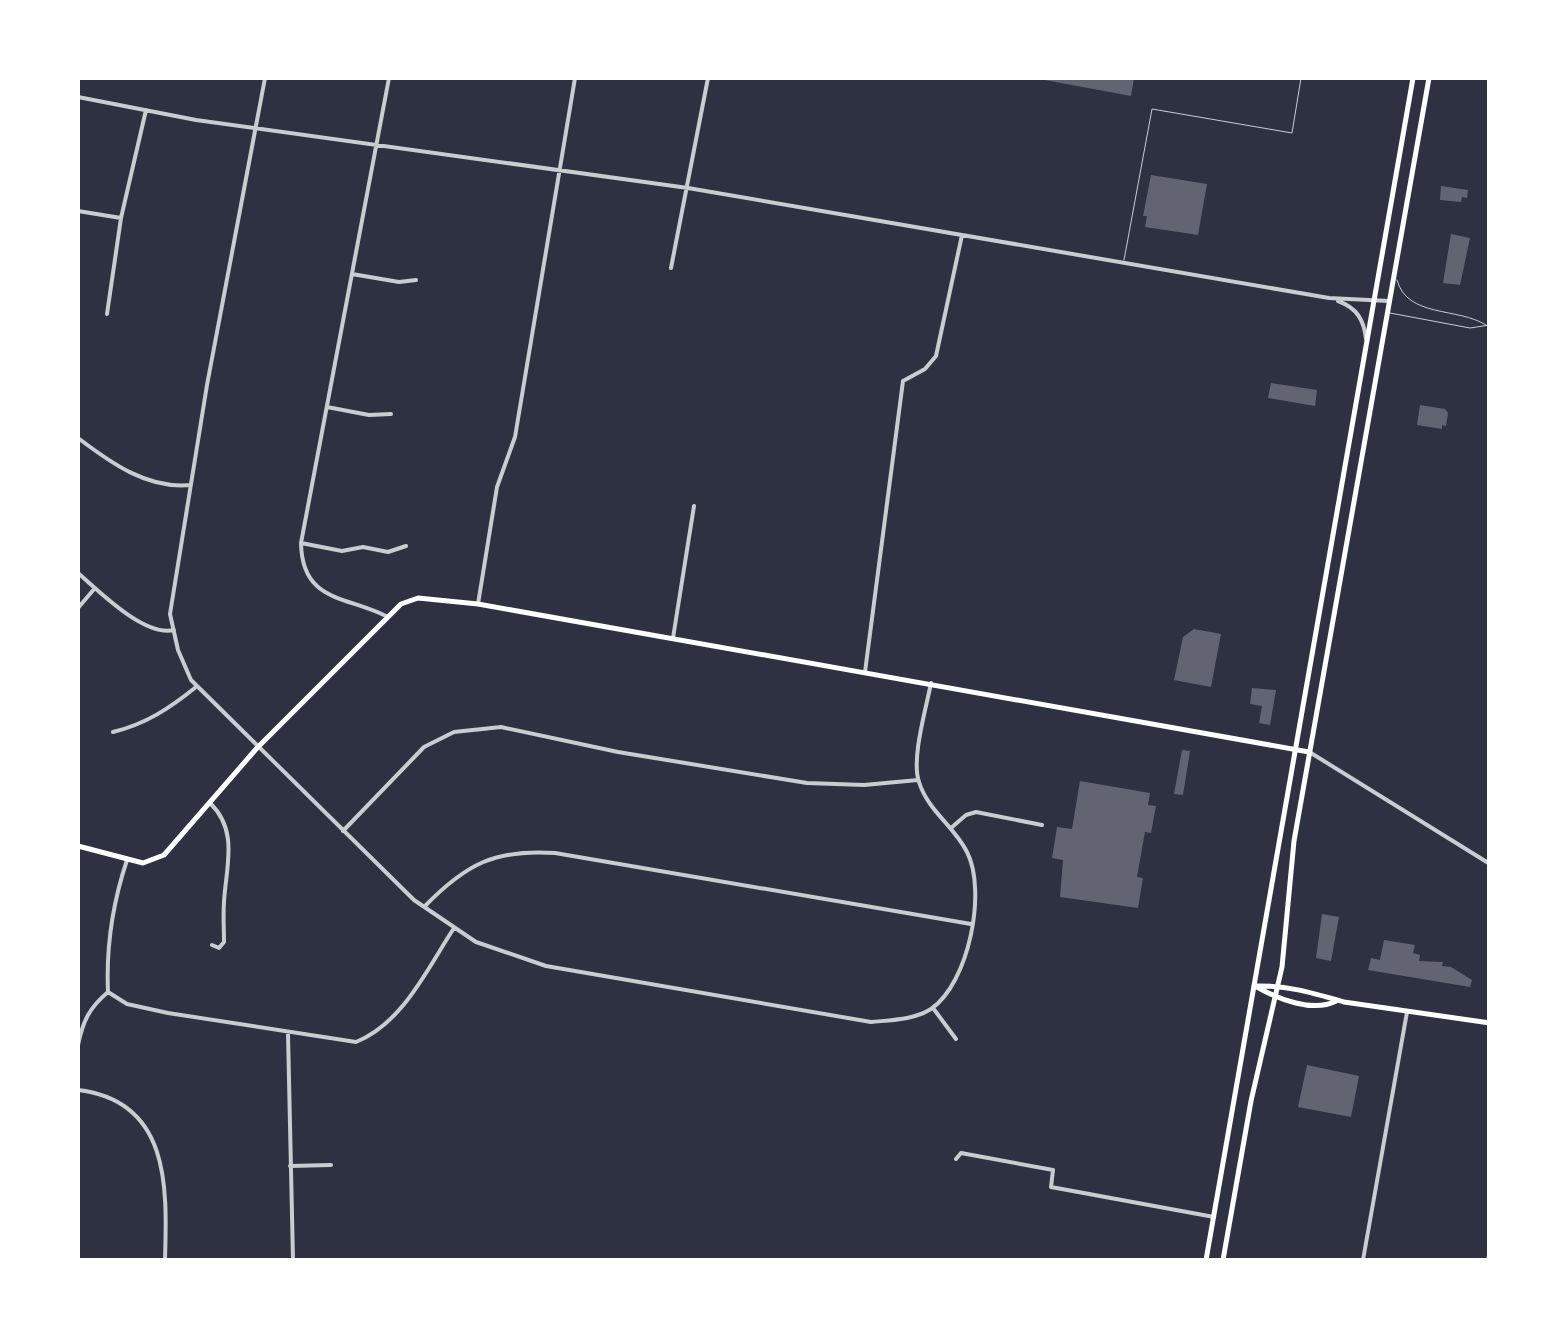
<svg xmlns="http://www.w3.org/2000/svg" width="1567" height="1338" font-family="'Open Sans',sans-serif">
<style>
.building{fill:#626471}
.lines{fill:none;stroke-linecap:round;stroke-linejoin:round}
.service{stroke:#caccd0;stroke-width:1}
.minor{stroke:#caccd0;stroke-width:4}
.secondary{stroke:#fff;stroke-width:5}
.primary{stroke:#fff;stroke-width:5}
</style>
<rect width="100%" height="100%" fill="#2d3142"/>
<path class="building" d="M1034,78h100l-3,18z
M1151,175l56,9 -9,51 -53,-8 2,-11h-4z
M1441,186l27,4 -1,8 -5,-1 -1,5 -21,-2z
M1451,234l19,4 -10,47 -17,-2z
M1271,383l46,7 -2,16 -47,-8z
M1420,405l25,4 3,4 -2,13 -4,-1v4l-25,-4z
M1194,629l27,5 -10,53 -37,-7 9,-43z
M1252,688l24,2 -6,35 -11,-2 3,-17 -12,-2z
M1182,750l8,1 -7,44 -9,-1z
M1080,781l70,12 -2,12 8,1 -5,27 -6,-1 -8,45 6,1 -5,30 -78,-11 3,-37 -11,-2 5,-31 15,2z
M1322,914l17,3 -8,44 -15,-3z
M1384,940l31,5 -2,8 7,2 -1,6 24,1 -1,4 9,1 21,13 -2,7 -102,-17 3,-12 9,2z
M1307,1065l52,11 -8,41 -53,-10z"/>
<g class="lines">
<path class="service" d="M1124,260l28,-151 140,24 9,-55
M1397,280c10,38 61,27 89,45
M1390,313l80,15 20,-3"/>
<path class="minor" d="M265,78l-58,307 -37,229 8,36 13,30 223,220 62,42 70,24 325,56c20,-2 43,-2 60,-13 38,-26 56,-118 36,-157 -13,-26 -39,-41 -48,-70 -8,-23 7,-73 12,-99
M78,97l118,23 492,68 641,110 60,3
M78,211l43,7
M671,268l37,-190
M352,274l47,8 17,-2
M1338,301c19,7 26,19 28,38
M107,314l14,-96 25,-108
M327,407l42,8 22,-1
M78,438c33,25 69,51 112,47
M301,543l41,8 21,-4 25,5 18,-6
M78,573c21,18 66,64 96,57
M478,604l19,-117 18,-50 60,-359
M78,608l17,-20
M386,616c-40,-20 -84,-14 -85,-73l88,-465
M673,638l21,-132
M865,672l38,-291 22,-12 11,-13 26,-121
M113,732c33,-8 57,-24 83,-45
M1311,753l179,111
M210,803c29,28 16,63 14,99 -1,13 0,27 0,40l-5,6 -7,-3
M951,828l15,-13 10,-3 66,13
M343,831l81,-84 30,-15 47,-5 117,25 189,31 57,2 54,-5
M425,906c41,-42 70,-57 130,-53l416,71
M108,992l19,12 41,9 188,29c47,-19 71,-73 98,-114
M933,1008l23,31
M288,1034l5,226
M78,1045c5,-24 11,-37 30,-53 -2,-45 5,-90 19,-132
M78,1090c93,11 89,99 87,170
M956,1159l5,-6 92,17 -2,17 163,30
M290,1166l41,-1
M1363,1260l44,-248
M1488,1260l2,-9"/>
<path class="secondary" d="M78,846l65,17 21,-8 93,-107 144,-144 17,-6 60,6 831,148
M1254,986c33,-1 59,7 90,16l146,21
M1257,987c21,12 56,26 79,14"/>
<path class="primary" d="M1206,1260l207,-1182
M1223,1260l28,-159 31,-134 12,-126 135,-763"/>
</g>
<rect width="1567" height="1338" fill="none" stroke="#ffffff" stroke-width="160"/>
</svg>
